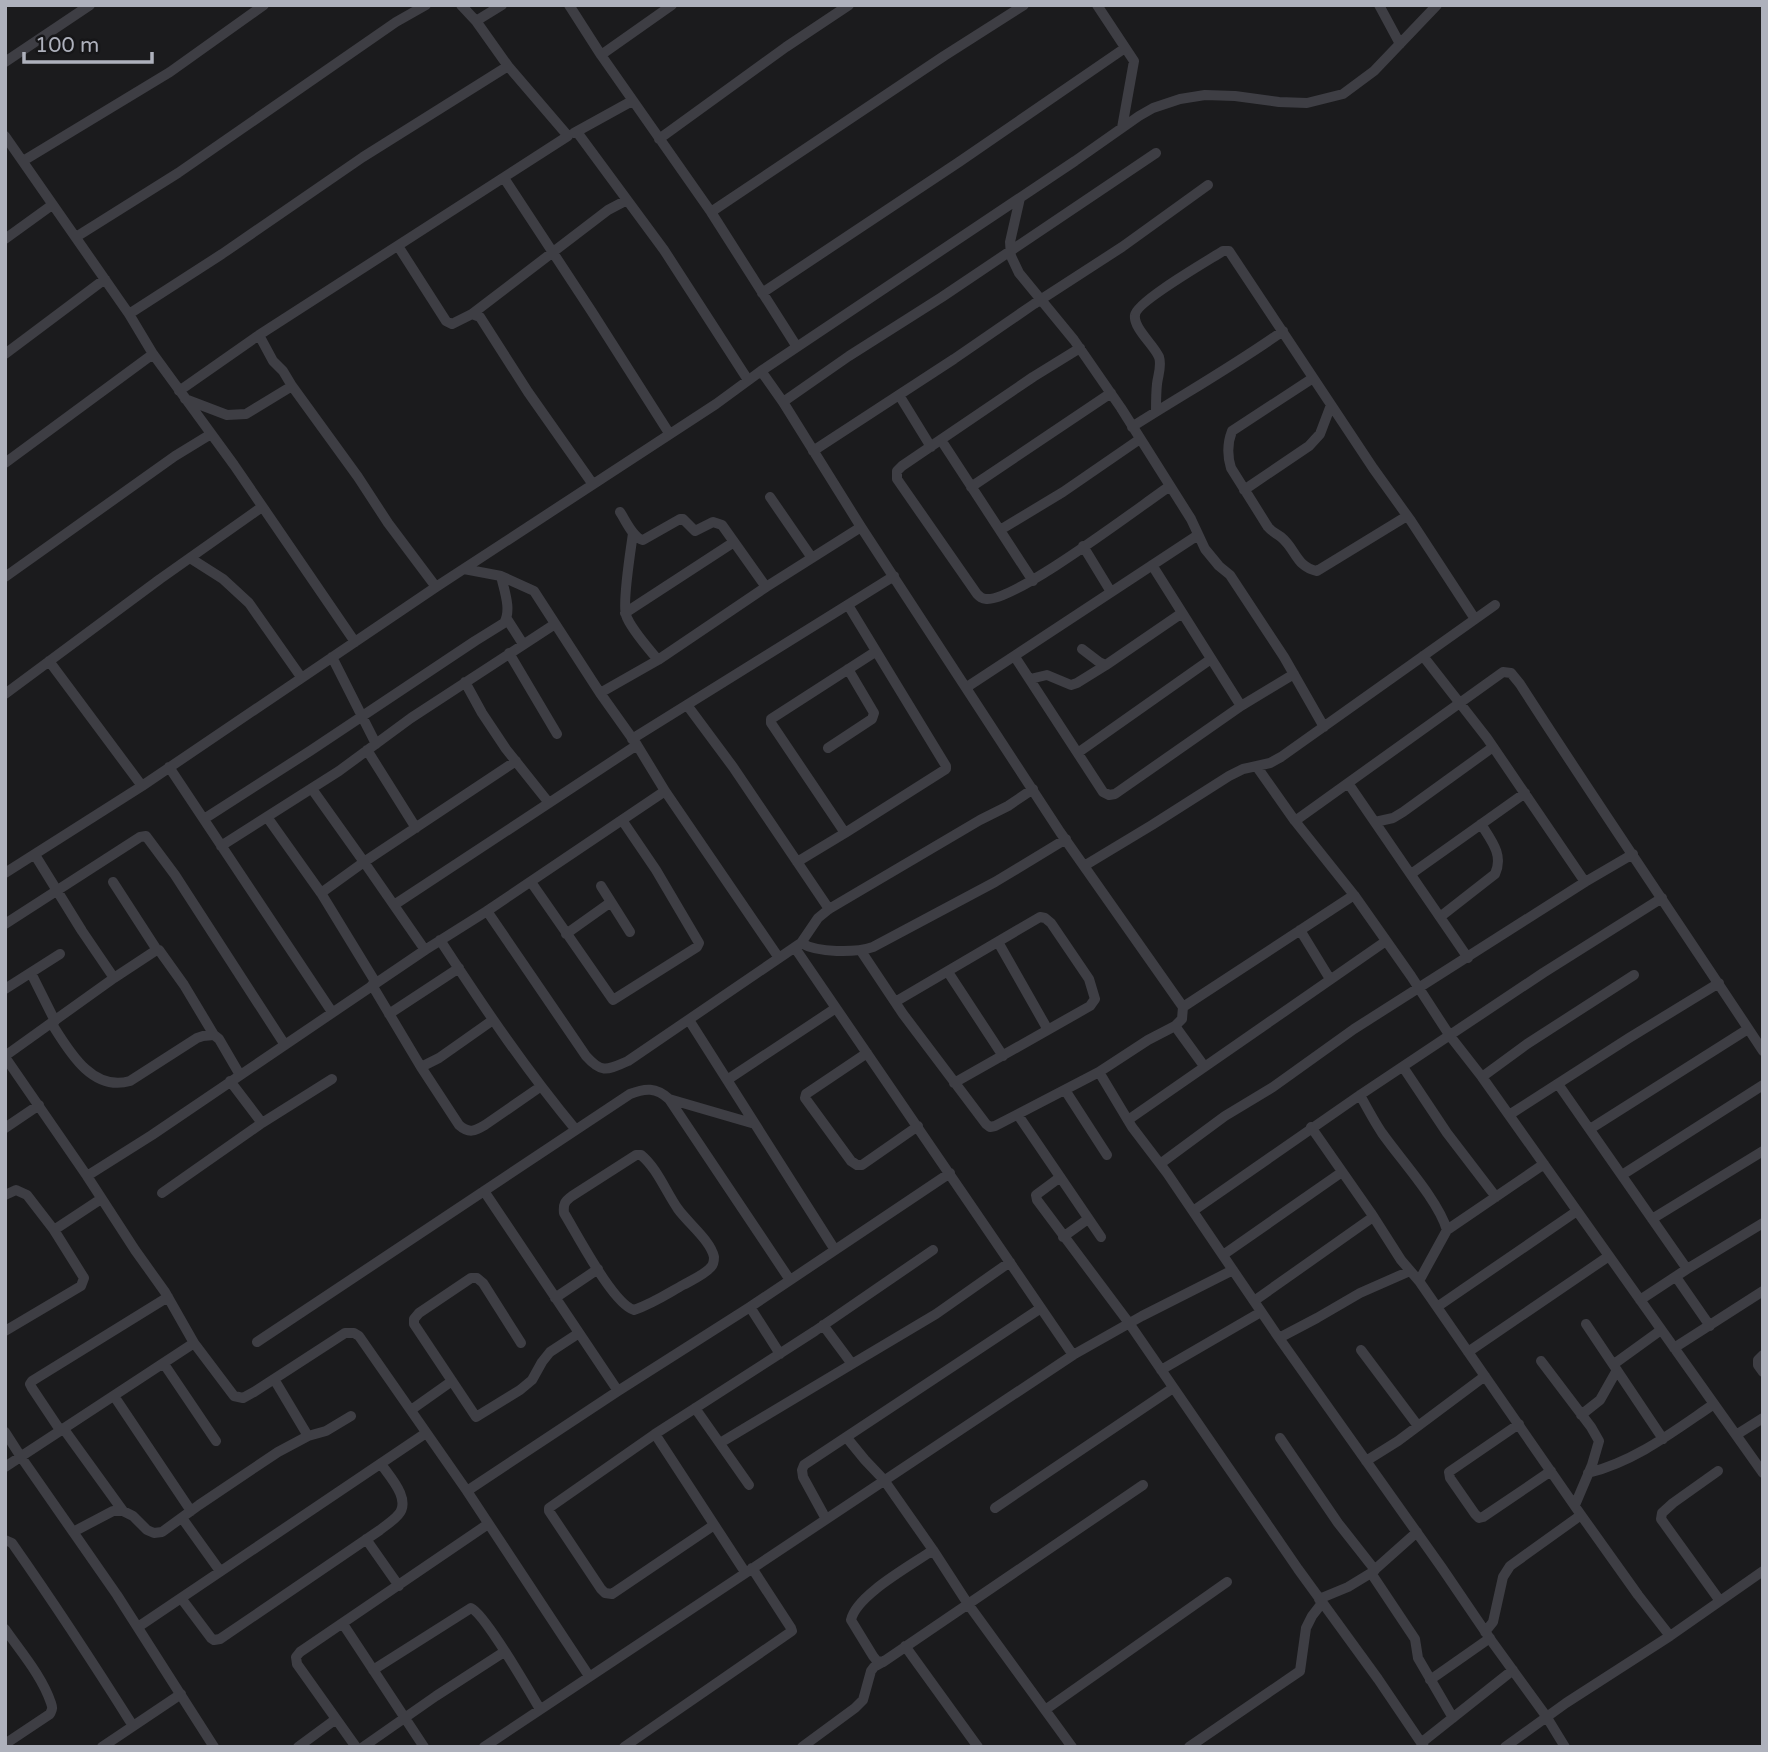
<svg xmlns="http://www.w3.org/2000/svg" width="1768" height="1752" font-family="'Varela Round',sans-serif">
<style>
.lines{fill:none;stroke-linecap:round;stroke-linejoin:round}
.minor{stroke:#3e3e44;stroke-width:10}
</style>
<rect width="100%" height="100%" fill="#1b1b1d"/>
<g class="lines">
<path class="minor" d="M569,5l32,50 110,157 86,135
M1097,5l37,56 -12,67
M1379,5l21,39
M476,21l26,-16
M601,55l71,-50
M5,62l85,-57
M577,132l87,118 84,130
M574,133l58,-32
M5,136l124,178 24,40 81,111 121,177
M659,139l127,-92 63,-42
M23,161l147,-89 94,-67
M504,178l88,134 77,121
M1020,198l-10,44 1,14 8,17 55,67 47,68 70,111 14,30 14,17 11,9 54,82 40,70
M711,212l233,-156 80,-51
M76,237l102,-64 218,-151 30,-17
M5,239l47,-34
M398,246l48,75 6,3 20,-10 8,3 48,75 64,91
M762,293l197,-131 166,-114
M129,314l93,-60 141,-97 145,-91
M472,314l136,-104 19,-10
M259,335l14,26 10,10 9,15 66,91 30,46 48,64
M1080,348l-47,29 -131,89 -5,5v8l80,115c3,3 5,5 9,5 29,3 153,-92 184,-113
M5,354l100,-75
M761,371l22,31 78,125 199,305 123,175 -1,12 -7,7 -27,14 -49,32 -104,54 -5,1 -4,-3 -83,-110 -42,-63
M1313,378l-81,53c-5,13 -5,24 -1,37l37,59c4,5 8,6 13,10 15,12 15,30 36,34l90,-55
M179,391l80,-56 309,-199 -60,-70 -32,-45 -15,-16
M899,395l32,52
M185,399l42,16 19,-1 46,-28
M783,402l66,-46 93,-59 214,-144
M1156,411c0,-9 0,-18 1,-27 1,-9 5,-18 2,-27 -5,-12 -26,-29 -24,-42 1,-13 74,-55 88,-64h6l144,217 38,53 64,98
M1132,427c50,-32 102,-61 151,-96
M941,440l92,141
M813,451l141,-92 80,-55 88,-57 86,-62
M5,463l148,-109
M971,487l140,-94
M1244,490l65,-44 11,-12 11,-29
M770,497l42,61
M620,512c6,9 13,26 23,28l37,-21h3l12,12 18,-9 9,3 44,62
M1000,530l63,-38 77,-53
M633,533c-2,16 -11,69 -7,82 4,13 23,34 32,45
M1083,546l28,46
M190,558l33,21 26,24 52,74
M1152,565l89,141 53,-32
M464,569l37,7 33,15 66,102 37,52 28,46 114,167
M5,577l170,-121 36,-22
M625,613l109,-71
M507,619l16,25
M1082,649l17,13 7,3 76,-52
M509,653l48,81
M1423,656l64,82 98,144
M332,657l44,87
M1015,657l88,135 6,3 6,-1 126,-88
M49,661l93,125
M1030,679l17,-4 24,10 6,-2 29,-18
M465,682l17,31 24,36 43,54
M967,687l231,-152
M600,693l58,-33 108,-73 95,-60
M5,694l155,-115 102,-72
M687,705l46,62 96,142
M632,739l262,-163
M828,748l44,-29 2,-6 -26,-44
M367,750l49,78
M1079,752l132,-93
M169,767l163,245
M1257,767l38,54 59,74 57,81 39,60 32,41 281,396
M1348,783l120,175
M312,789l52,73 152,-101
M267,817l54,76 43,-31 61,88
M204,819l106,-68 165,-110 29,-18c8,-13 0,-33 -3,-47
M1295,821l208,-149 8,1 9,11c79,123 162,244 243,367
M1375,822l18,-4 10,-6 90,-65
M845,833l101,-64v-3l-98,-161
M221,846l118,-75 72,-53 144,-94
M35,855l47,76 32,47 41,-27 4,-1 25,35 30,50
M797,862l48,-29 -74,-110v-4l104,-67
M1084,866l68,-41 77,-49 14,-7 27,-6 11,-6 214,-152
M5,873l137,-87 294,-199 280,-183 45,-33 314,-210 64,-45 14,-8 27,-9 25,-4 30,1 44,6 28,1 36,-9 31,-23 63,-66
M1411,874l114,-81
M113,882l44,68
M531,882l82,118 84,-53 2,-4 -43,-73 -34,-50
M601,886l29,46
M321,893l55,90
M394,905l243,-160
M487,911l99,145c16,18 21,14 42,5l173,-118 17,-25 11,-9 151,-89 28,-14 25,-17
M1440,917l55,-43c9,-19 -4,-34 -14,-50
M5,924l135,-87 6,-1 29,39 110,170
M1300,930l30,49
M566,934l45,-32
M440,940c43,66 86,130 136,190
M998,942l50,88
M801,943c17,10 54,10 72,4l122,-65 71,-43
M795,948l278,407
M948,972l55,84
M31,973l24,48
M372,985l49,82 38,58c10,9 16,6 26,0l55,-38
M5,989l55,-35
M895,1002l145,-85 5,1 6,5 38,56 6,20 -5,7 -136,77
M1183,1007l171,-112
M389,1014l70,-46
M689,1020l146,230
M52,1024c17,27 40,68 78,57l67,-43 6,-2 11,-1 5,4 21,36
M1175,1026l29,40
M867,1053l-61,41 -1,4 46,63 6,4h5l56,-39
M5,1056l109,-78
M5,1057l82,119 48,74 30,42 29,51 40,53 9,2 11,-6 91,-59h9l5,3 108,155 122,185
M421,1067l18,-9 54,-38
M1403,1067l44,66 49,64
M1099,1072l33,55 35,46 112,165 163,230 51,75 53,73 19,31
M1482,1077l45,-33 107,-69
M727,1080l109,-72
M230,1081l32,42
M1558,1084l129,185
M1065,1090l42,65
M1360,1095c7,13 14,26 22,38 19,27 56,67 65,97l-28,51
M669,1099l86,25
M1018,1115l83,122
M1509,1115l120,-77 90,-55
M1128,1120l258,-179
M1311,1127l60,86 30,47 18,21 162,234 57,80 32,41
M5,1128l34,-23
M1590,1129l158,-100
M636,1155h5c16,13 25,37 37,54 10,14 33,32 36,48 0,4 -1,8 -3,10 -7,8 -19,13 -28,18 -16,9 -31,19 -49,25 -21,-6 -57,-76 -70,-97 -1,-9 1,-12 8,-17z
M1160,1164l65,-48 48,-29 81,-58 231,-147 48,-28
M1622,1175l141,-90
M87,1176l65,-41 273,-185 62,-39 178,-120
M1059,1178l-23,17 1,5 92,123 169,246 80,110 46,68
M484,1191l134,200
M162,1193l100,-70 70,-44
M5,1195l11,-5 11,5 27,35 30,48 -3,8 -76,45
M1193,1211l167,-116 183,-122 119,-75
M1652,1219l111,-68
M54,1230l47,-31
M1447,1230l97,-66
M1063,1237l25,-18
M1223,1255l119,-83
M1676,1277l34,49
M555,1298l43,-29
M1640,1300l47,-31 76,-46
M1254,1301l119,-84
M750,1307l30,47
M1437,1307l140,-96
M1586,1324l77,115
M823,1325l29,39 84,-50 74,-52
M1279,1338l38,-20 43,-25 50,-22
M257,1342l373,-248c15,-6 26,-7 39,5l121,181
M521,1343l-38,-60 -6,-5h-6l-52,35 -5,6v5l62,93 44,-27 12,-10 10,-18 8,-10 29,-19
M1674,1348l89,-57
M1361,1350l57,76
M1468,1352l141,-96
M1763,1355l-5,5v5l5,7
M1541,1361l50,66 8,14 -7,24 -17,40
M164,1364l52,77
M1614,1364l47,-34
M1161,1370l100,-58
M274,1379l34,57
M114,1396l77,115
M695,1408l54,77
M411,1410l41,-29
M1581,1415l19,-15 17,-30
M1519,1424l-70,48 1,6 25,36 4,4 4,-1 68,-46
M63,1428l60,83
M60,1430l-28,-42 -2,-4 2,-3 136,-84
M5,1432l16,25 96,138 97,152
M655,1434l90,138
M1736,1435l27,-17
M847,1438l18,22 19,20 49,70 35,54 104,143
M1280,1438l58,85 37,47
M720,1443l132,-79
M1366,1461l32,-20 87,-65
M5,1467l189,-124
M1718,1471l-45,32 -11,10 -1,6 59,82
M1588,1473c48,-12 86,-42 126,-69
M467,1491l151,-100 132,-84 200,-134
M995,1508l178,-120
M182,1518l38,53
M826,1519l-23,-42 -1,-7 2,-5 237,-157
M714,1525l-102,69 -7,-1 -4,-4 -52,-78v-3l106,-74 160,-103 118,-81
M73,1532l40,-21h10l10,5 14,14 7,3 8,-1 37,-27 79,-53 30,-16 18,-5 25,-15
M366,1539l33,47
M5,1540l7,3c42,60 82,121 121,183
M933,1550c-21,15 -77,45 -82,70l22,36 4,5 6,1 260,-177
M1371,1573l44,66 3,19 35,60
M181,1598l30,40 3,2 6,-1 160,-109c6,-5 13,-9 18,-15 14,-15 -8,-38 -17,-51
M1319,1599l29,-12 23,-14 46,-41
M343,1624l81,123
M138,1627l288,-194
M5,1629c16,23 37,47 46,74 2,6 1,6 -1,11l-45,30
M1485,1632l8,-10 10,-45 7,-11 71,-51
M905,1646l73,101
M373,1670l98,-62c14,6 58,83 69,101
M1430,1680l60,-42
M1045,1710l182,-128
M1421,1743l92,-73
M102,1747l79,-53
M298,1747l38,-28
M356,1747l-59,-83 -1,-7 4,-5 188,-128
M363,1747l73,-51 68,-44
M484,1747l589,-392 69,-39 91,-46
M624,1747l168,-116 -1,-3 -39,-60
M802,1747l53,-39 8,-8 8,-29 3,-4 9,-5
M1189,1747l111,-76 6,-43 6,-12 10,-13
M1505,1747l61,-44 104,-67 93,-65"/>
</g>
<rect width="1768" height="1752" fill="none" stroke="#aeb1bc" stroke-width="14"/>
<path d="M24 52v10h128v-10" fill="none" stroke="#aeb1bc" stroke-width="3.5"/>
<text x="35" y="52" font-size="21" fill="#aeb1bc" stroke="#161618" stroke-width="5" paint-order="stroke">100 m</text>
</svg>
